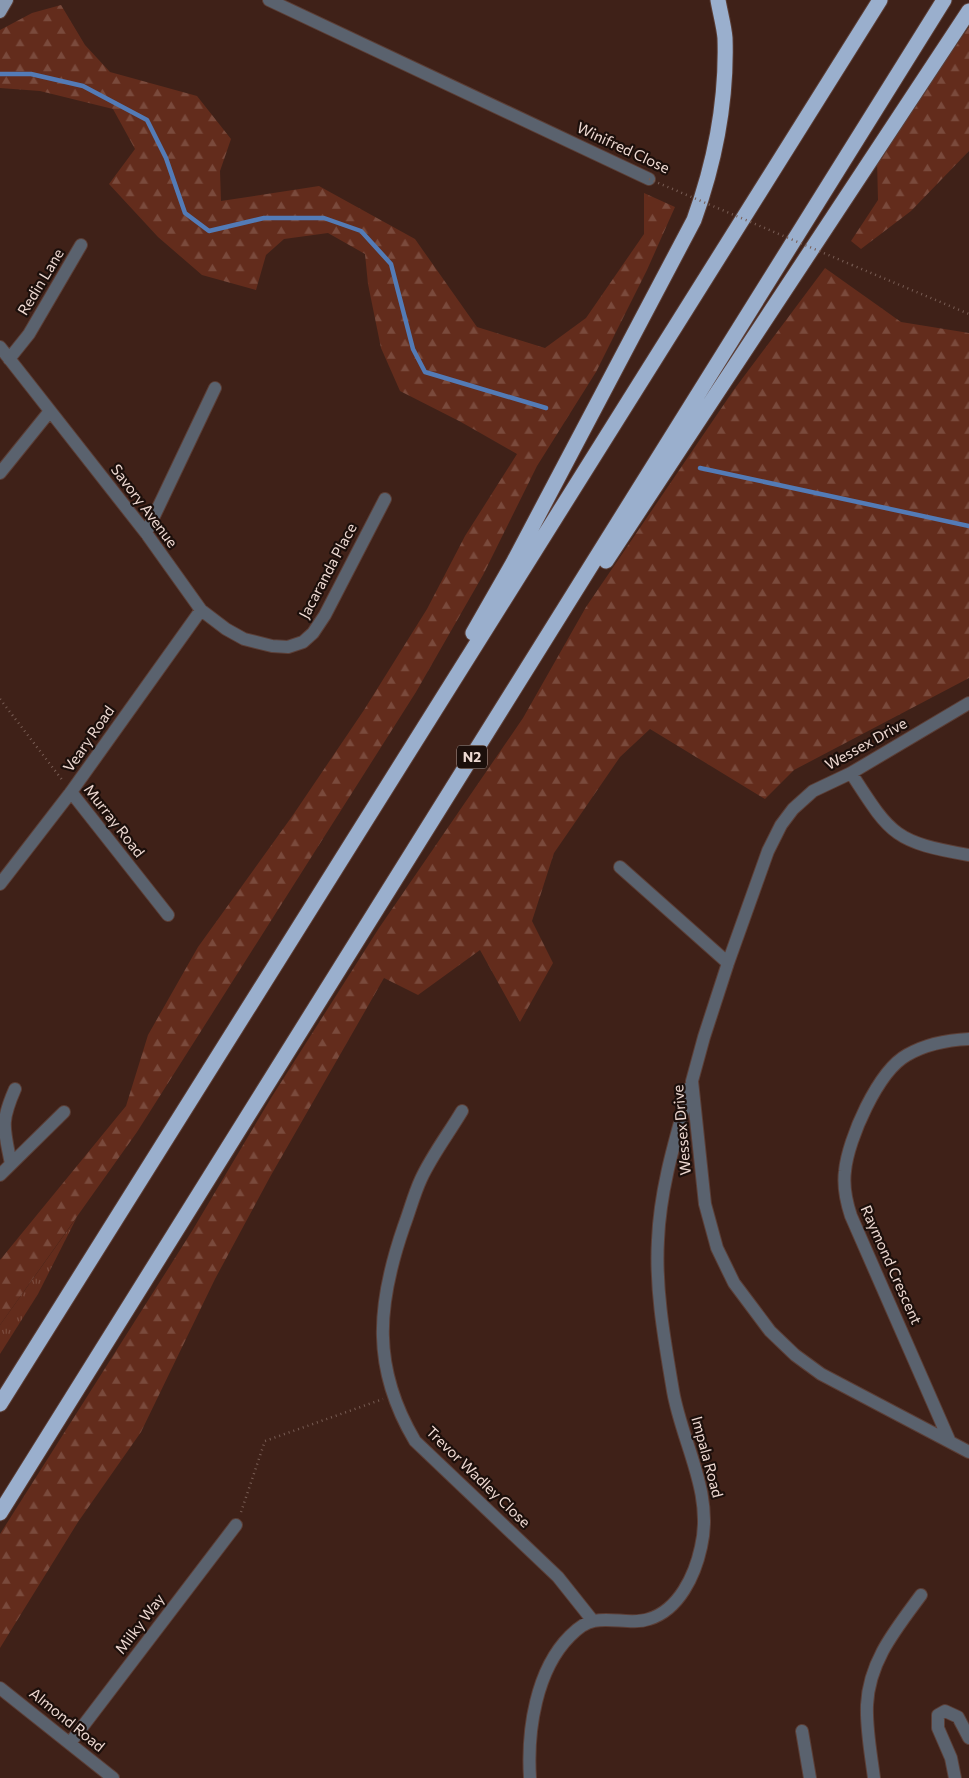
<svg xmlns="http://www.w3.org/2000/svg" width="969" height="1778" font-family="Commissioner,sans-serif">
<style>
.grass{fill:url(#grass-tufts)}
.forest{fill:url(#forest-firs)}
.lines{fill:none;stroke-linecap:round;stroke-linejoin:round}
.stream{stroke:#537bb6;stroke-width:4.5}
.minor-casing{stroke:#5b3e36;stroke-width:14}
.major-casing{stroke:#5b3e36;stroke-width:14}
.highway-casing{stroke:#5b3e36;stroke-width:17}
.path{stroke:#785d54;stroke-width:2.5;stroke-dasharray:1 4;stroke-linecap:butt}
.minor{stroke:#5a626e;stroke-width:12}
.major{stroke:#8899b2;stroke-width:12}
.highway{stroke:#9aafcd;stroke-width:15}
.path-bridge{stroke:#785d54;stroke-width:2.5;stroke-dasharray:1 4;stroke-linecap:butt}
.labels{text-anchor:middle;stroke-width:4.5;stroke-linejoin:round;paint-order:stroke}
.shield{fill:#1c0f0b;stroke:#af9c96;stroke-width:1}
.shield-label{font-size:14px;font-weight:bold;fill:#eed9d2}
.street-label{font-size:15px;fill:#eed9d2;stroke:#1c0f0b}
</style>
<defs>
<pattern id="grass-tufts" width="24" height="20" patternUnits="userSpaceOnUse" patternTransform="scale(1.25)"><rect width="24" height="20" fill="#632c1c"/><path d="M3 7l-1-3M5 7V3M7 7l1-3M15 17l-1-3M17 17v-4M19 17l1-3" fill="none" stroke="#7a4a3c"/></pattern>
<pattern id="forest-firs" width="22" height="20" patternUnits="userSpaceOnUse" patternTransform="scale(1.25)"><rect width="22" height="20" fill="#632c1c"/><path d="M5 1l3.5 6h-7zM16 11l3.5 6h-7z" fill="#7a4a3c"/></pattern>
</defs>
<rect width="100%" height="100%" fill="#3f2118"/>
<path class="grass" d="M77,1217l-39,77 -38,60v-29z"/>
<path class="forest" d="M61,5l24,40 25,27 87,24 34,43 -11,32 1,30 98,-15 96,53 62,88 68,21 41,-30 58,-84v-41l31,14 -28,63 -51,102 -59,94 -54,109 -67,117 -279,440 -137,193v-65l126,-154 22,-71 50,-88 95,-132 71,-105 63,-101 38,-73 52,-82 -56,-32 -61,-31 -19,-43 -13,-64 -3,-30 -37,-21 -44,6 -18,16 -10,35 -54,-15 -44,-38 -49,-53 26,-35 -22,-40 -73,-18 -40,-3v-58l32,-17z
M969,27v124l-58,60 -50,38 -10,-8 27,-41 -1,-41z
M825,268l76,54 68,11v345l-175,92 -29,29 -115,-70 -30,28 -66,96 -22,68 21,42 -33,59 -40,-72 -62,45 -34,-17 -114,199 -55,102 -74,153 -63,90 -78,126v-114l192,-303 79,-133 108,-170 144,-210 63,-111 147,-216z"/>
<g class="lines">
<path class="stream" d="M0,74h31l52,12 64,34 19,38 19,55 24,18 55,-13h60l37,13 30,33 22,85 12,23 121,36
M700,468l269,58"/>
<defs>
<path id="minor" d="M269,0l380,179
M0,347l146,186 55,77 25,19 18,10 28,7 16,1 15,-5 10,-9 12,-18 60,-116
M9,359l20,-25 52,-89
M0,473l50,-62
M146,533l69,-145
M969,703l-118,70 -38,18 -20,18 -12,16 -13,26 -40,112 -24,74 -12,44 13,123 12,44 17,35 36,48 25,24 26,19 148,78
M851,773c40,62 43,69 118,82
M71,792l97,123
M620,867l108,96
M0,884l71,-92 130,-182
M462,1111c-13,22 -30,44 -41,68 -7,15 -11,31 -17,47 -27,78 -33,141 11,215l143,136 35,44
M11,1164c-7,-36 -11,-41 4,-75
M0,1175l64,-63
M950,1442l-99,-226c-5,-15 -8,-30 -6,-45 3,-32 33,-100 62,-116 19,-11 40,-15 62,-16
M0,1688l113,90
M802,1731l8,47
M70,1743l166,-218
M530,1778c-3,-48 6,-108 40,-142 6,-6 15,-14 24,-15 17,-4 38,4 55,-2 30,-9 46,-44 52,-72 13,-54 -19,-104 -28,-156 -8,-48 -18,-101 -15,-151 2,-52 18,-103 32,-153
M874,1778c-3,-24 -8,-49 -7,-73 2,-44 29,-76 54,-110
M955,1778l-4,-20 -13,-30v-13l7,-4 13,6 11,21"/>
<path id="major" d="M0,12l7,-12"/>
<path id="highway" d="M606,561l363,-550
M473,633l40,-70 181,-343c21,-58 33,-120 31,-182 -1,-12 -5,-26 -7,-38
M0,1404l880,-1404
M0,1513l944,-1513"/>
</defs>
<use href="#minor" class="minor-casing"/>
<use href="#major" class="major-casing"/>
<use href="#highway" class="highway-casing"/>
<path class="path" d="M852,265l117,49
M0,699l63,82
M241,1512l24,-71 118,-42"/>
<use href="#minor" class="minor"/>
<use href="#major" class="major"/>
<use href="#highway" class="highway"/>
<path class="path-bridge" d="M649,179l203,86"/>
</g>
<g class="labels">
<rect class="shield" x="457" y="745.5" width="30" height="23" rx="4"/>
<g class="shield-label">
<text x="472" y="762">N2</text>
</g>
<g class="street-label">
<text transform="translate(623 148) rotate(25)" y="5">Winifred Close</text>
<text transform="translate(41 282) rotate(-59)" y="5">Redin Lane</text>
<text transform="translate(144 506) rotate(53)" y="5">Savory Avenue</text>
<text transform="translate(328 571) rotate(-62)" y="5">Jacaranda Place</text>
<text transform="translate(89 739) rotate(-55)" y="5">Veary Road</text>
<text transform="translate(866 744) rotate(-29)" y="5">Wessex Drive</text>
<text transform="translate(114 821) rotate(52)" y="5">Murray Road</text>
<text transform="translate(682 1130) rotate(-95)" y="5">Wessex Drive</text>
<text transform="translate(891 1265) rotate(66)" y="5">Raymond Crescent</text>
<text transform="translate(707 1457) rotate(75)" y="5">Impala Road</text>
<text transform="translate(478 1477) rotate(44)" y="5">Trevor Wadley Close</text>
<text transform="translate(140 1624) rotate(-53)" y="5">Milky Way</text>
<text transform="translate(67 1720) rotate(39)" y="5">Almond Road</text>
</g>
</g>
</svg>
